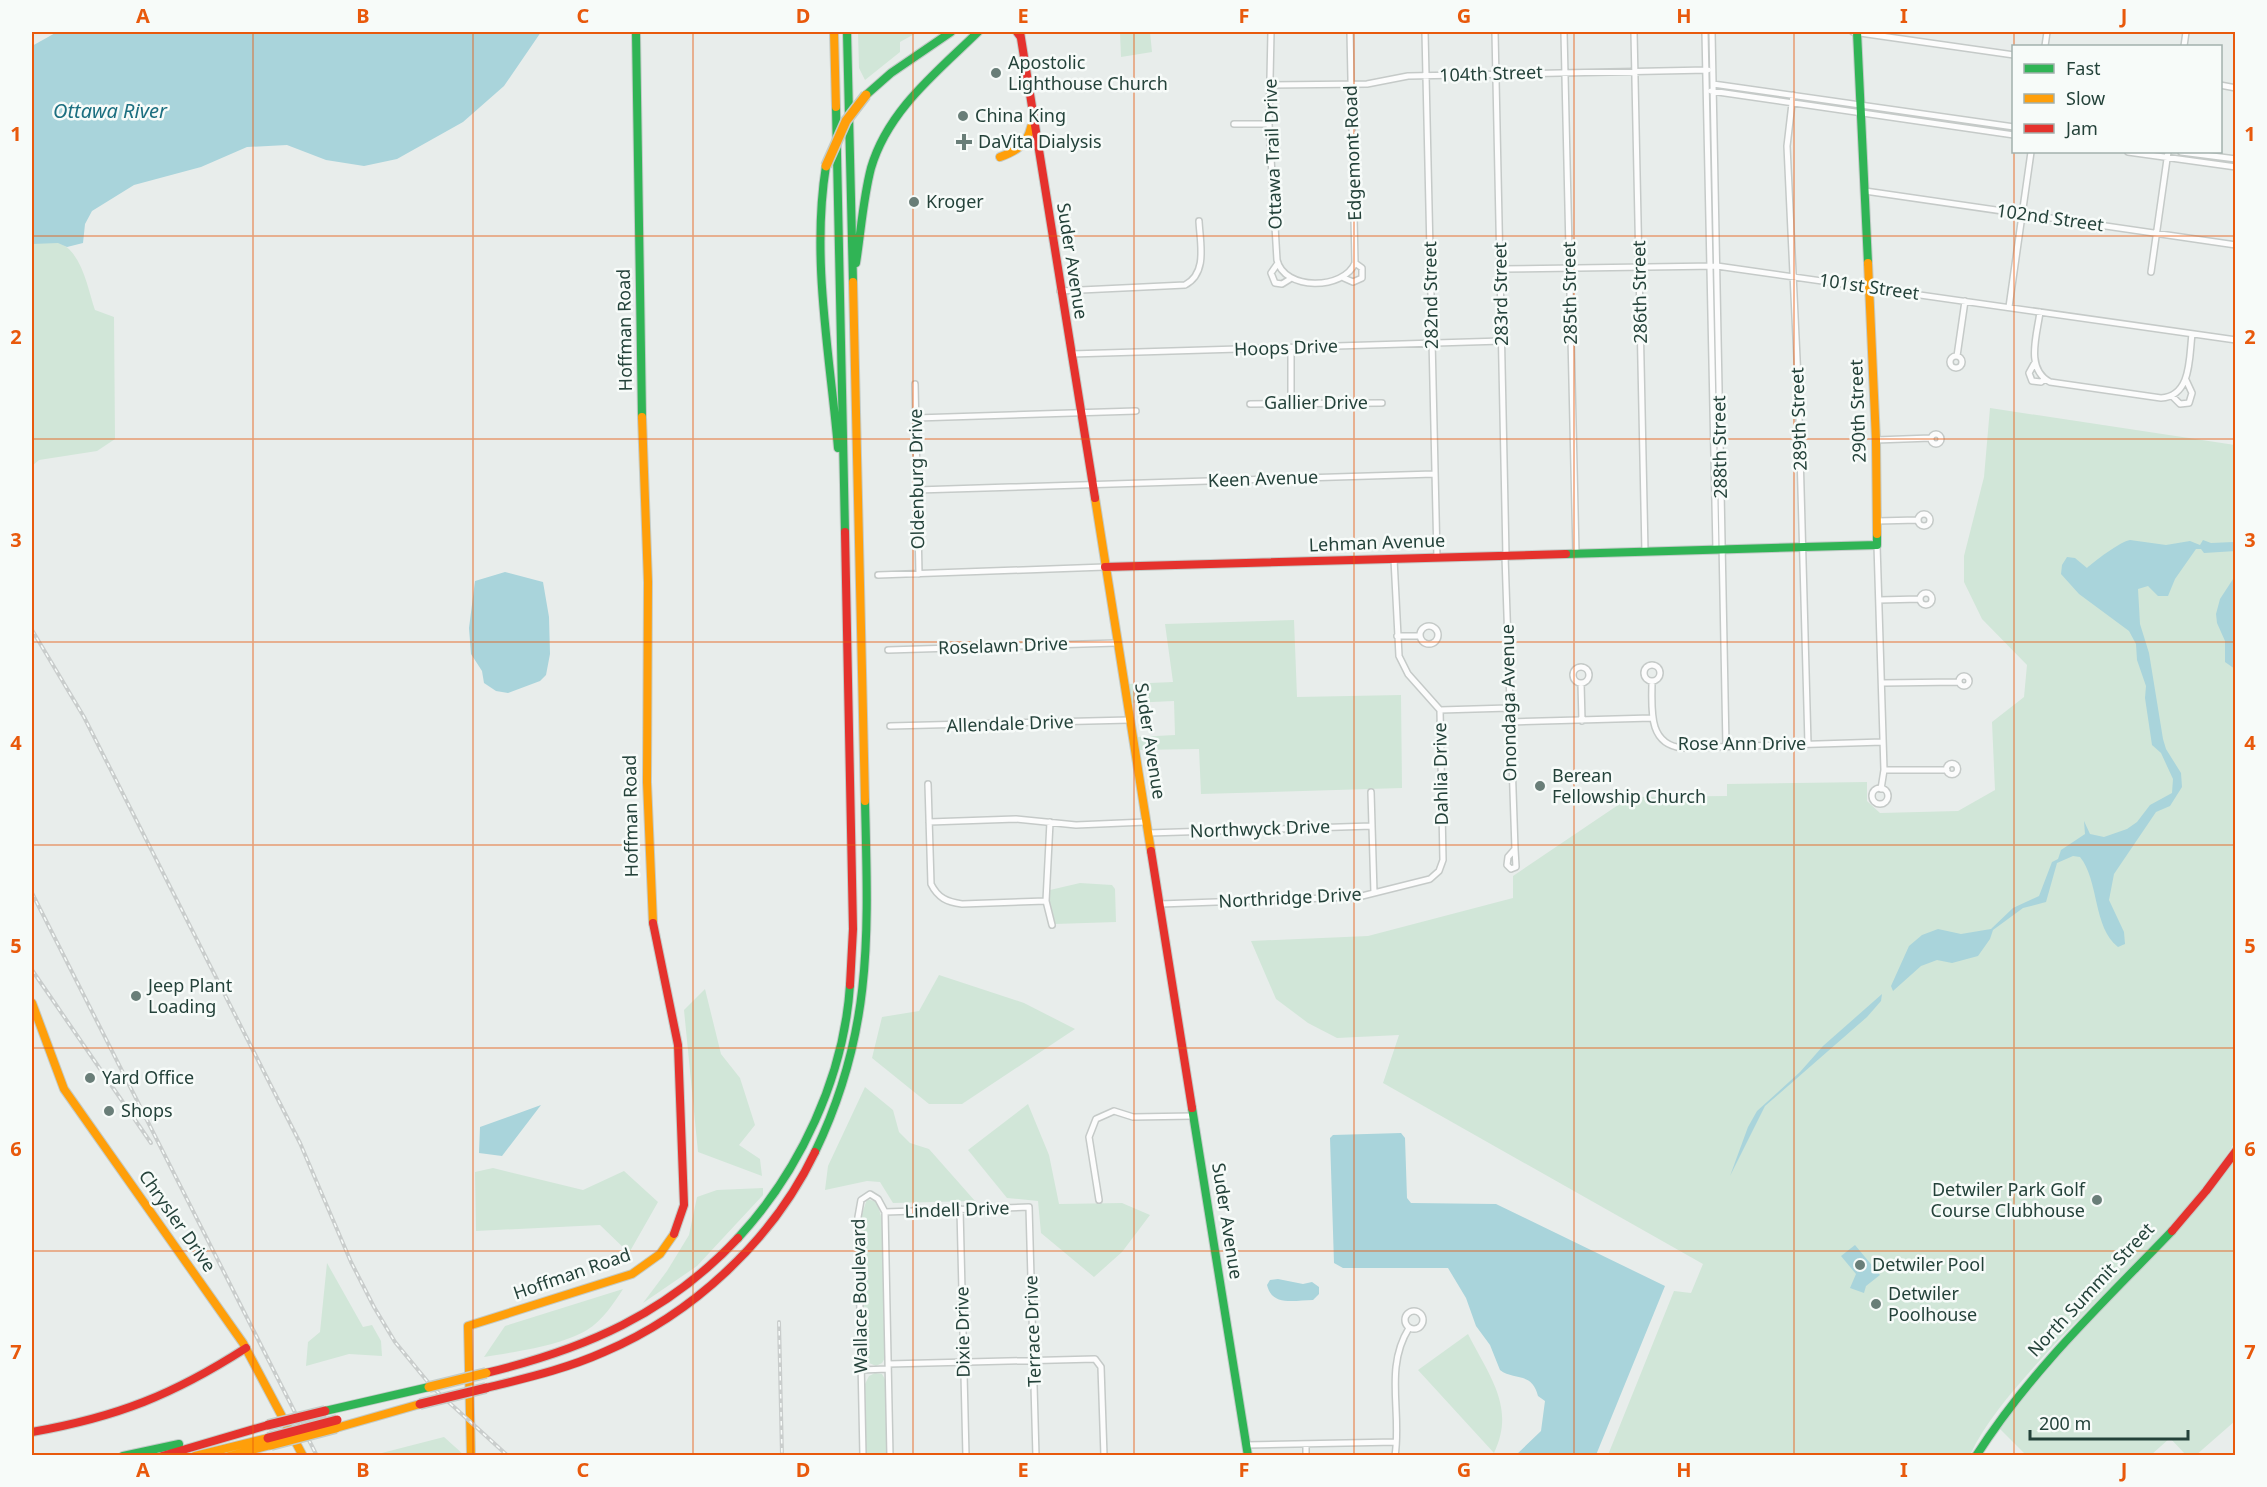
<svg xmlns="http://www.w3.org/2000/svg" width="2267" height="1487" font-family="'Noto Sans',sans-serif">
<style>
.green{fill:#d1e6d8}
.water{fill:#a9d4db}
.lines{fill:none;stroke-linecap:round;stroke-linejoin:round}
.street-casing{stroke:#c5cac8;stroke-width:8}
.fast-casing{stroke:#c3cbc8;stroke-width:10}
.slow-casing{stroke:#c3cbc8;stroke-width:10}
.jam-casing{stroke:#c3cbc8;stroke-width:10}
.street{stroke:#fcfcfc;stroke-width:5}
.fast{stroke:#30b455;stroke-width:8}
.slow{stroke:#ff9f0a;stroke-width:8}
.jam{stroke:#e5322d;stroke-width:8}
.rail-casing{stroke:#c9cdcc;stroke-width:4}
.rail{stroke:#f7fbf9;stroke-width:1.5;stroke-dasharray:4.5;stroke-linecap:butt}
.slow-bridge-casing{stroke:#c3ccc9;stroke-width:12;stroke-linecap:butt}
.jam-bridge-casing{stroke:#c3ccc9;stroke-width:12;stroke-linecap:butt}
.slow-bridge{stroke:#ff9f0a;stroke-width:9}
.jam-bridge{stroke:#e5322d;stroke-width:9}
.grid{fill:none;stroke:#e8590c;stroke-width:1.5;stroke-opacity:0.55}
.poi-dot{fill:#697e78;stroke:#f7fbf9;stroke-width:2}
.labels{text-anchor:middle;stroke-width:5;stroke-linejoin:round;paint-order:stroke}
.poi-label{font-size:18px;fill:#24423a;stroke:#f7fbf9;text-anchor:start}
.street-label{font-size:18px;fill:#24423a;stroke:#f7fbf9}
.water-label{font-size:20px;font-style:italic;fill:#1c6f80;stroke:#f7fbf9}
.neatline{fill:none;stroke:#e8590c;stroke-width:2}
.grid-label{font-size:20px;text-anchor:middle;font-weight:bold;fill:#e8590c}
</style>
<rect width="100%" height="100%" fill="#e8edeb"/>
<path class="green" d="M858,32h60l-18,10v10l-35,28 -6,-12z
M1120,32h30l2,20 -31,5z
M39,242c6,0 14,0 20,1 23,8 29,47 36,67l19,7 1,122 -18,12 -58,9 -7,6v-222z
M1990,408l245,37v697c-47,77 -130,147 -192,215 -27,30 -56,62 -73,98h-362l66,-164 17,2 12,-29 -320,-181 16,-48 -62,3 -29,-15 -32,-24 -25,-58 117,-5 145,-38v-22l117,-79 97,-1v-12l140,-2v19l13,12 78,-2 37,-21 -3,-68 32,-25 3,-32 -45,-46 -18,-37v-26l20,-79z
M1294,620l3,77 104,-2 1,93 -201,6 -2,-45 -61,1 -1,-13 38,-2 -1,-34 -44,2 -3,-19 46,-2 -8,-58z
M1080,883l32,2 3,4 1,33 -61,2 -5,-18v-16z
M939,975l85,28 51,26 -113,75h-33l-57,-46 10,-41 37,-6z
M705,989l16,65 19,24 15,47 -16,20 21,14 2,17 -64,-24 -14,-142z
M865,1087l28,23 6,22 11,11 19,6 46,52 -82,2 -13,-21 -13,-1 -42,9 3,-24z
M1028,1104l21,51 10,49 63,-1 28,12 -28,37 -28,25 -53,-44 -3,-32 -31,-3 -39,-48z
M2235,1160v261l-40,35 -9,-1 -16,-17 -19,17h-125l-27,-27 32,-43 167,-177z
M493,1168l90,22 41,-19 34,31 -29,51 -29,-28 -124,6 -1,-59z
M763,1188v7l-66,71 -54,37 24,-32 22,-36 8,-38 20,-7z
M867,1199l10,3 6,21 3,133 -4,7 -6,3 -9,-4 -3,-8 -3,-137z
M327,1263l36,64 9,-2 9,16 1,15 -33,-2 -43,12 2,-24 12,-10z
M623,1289c-9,14 -21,32 -36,41 -27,16 -73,22 -103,27l21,-31z
M1468,1334c21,42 48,73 26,119l-76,-83z
M875,1373l7,1 4,7 2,74h-22l-1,-71 4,-8z
M444,1437l20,18h-90z"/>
<path class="water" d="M57,32h484l-37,54 -41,36 -66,37 -33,7 -38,-6 -39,-15 -40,2 -46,20 -67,18 -42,26 -7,13 -2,19 -16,4 -9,-4 -26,1v-198z
M2130,540l36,5 24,-4 10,4 3,-5 8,3 23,-1 2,9 -32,2 -3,-4h-5l-21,30 -7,17h-10l-10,-10 -10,3 2,35 9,29 14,86 3,10 15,24 1,14 -12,19 -14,6 -42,62 -5,26 15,32 1,12 -7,3c-25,-19 -19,-67 -38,-90l-7,-1 -16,7 -11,39 -23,6 -30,22 -3,9 -12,17 -26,7 -15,-3 -16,6 -28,25 -2,-5 18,-40 13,-11 16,-6 23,5 30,-5 22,-21 26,-12 13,-34 6,-3 3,-9 24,-16 -1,-13 6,13 14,3 23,-8 10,-7 13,-17 22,-12 1,-14 -12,-26 -9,-8 -7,-47 1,-12 -9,-26 -1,-16 -7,-13 -50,-37 -18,-20 1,-9 5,-8 8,1 12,10c5,-5 34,-27 43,-28z
M505,572l38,10 6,35 1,37 -4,21 -6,6 -32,12 -12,-2 -12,-8 -2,-12 -11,-17 -2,-26 6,-47z
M2235,576v93l-10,-7v-21l-8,-18 -1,-9 4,-15z
M1882,994l-1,7 -14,16 -102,89 -35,70 18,-49 9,-16 43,-39 23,-26z
M541,1105l-39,51 -23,-3 1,-26z
M1401,1133l4,5 2,60 4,5 85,1 169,82 -69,169h-80l25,-24 4,-30 -7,-5c-6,-25 -24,-15 -38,-26l-10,-25 -14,-19 -10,-28 -18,-30h-105l-9,-5 -4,-125 3,-3z
M1855,1245l25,30 -14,11 -2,7 -14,-5 6,-14 -15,-18z
M1278,1279l25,5 9,-2 7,5v7l-6,6c-18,0 -41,7 -46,-15l3,-5z"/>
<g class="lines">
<defs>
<path id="street" d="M1271,32l-2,92 8,136c7,31 67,30 78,3l-5,-231
M1425,32l12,526
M1495,32l11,524
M1564,32l12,522
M1634,32l11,520
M1705,32l11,518
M1712,32l14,714
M1853,32l161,23
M2045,46l2,-14
M2184,46l2,-14
M1713,84l301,43
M1270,85l97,-1 41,-8 300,-6
M2220,85l16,3
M1711,91l303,44
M1793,95l-6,51 11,234 10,364
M1234,124h35
M2128,152l108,15
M2181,152l55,7
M1865,191l371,54
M1278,263l-7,10 4,10 7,1 8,-5
M1500,269l217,-3 519,74
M2151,272l17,-120
M1344,278l9,4 9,-4v-10l-7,-5
M1060,291l125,-6c23,-12 15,-42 14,-64
M2009,307l22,-155
M2040,312c-3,23 -15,57 10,70l111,16c31,-2 28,-41 31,-64
M1291,348v55
M1071,354l431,-13
M1950 362a6 6 0 1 1 12 0a6 6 0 1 1-12 0Z
M1957,356l8,-55
M2034,364l-5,9 3,8 9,1 4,-3
M915,384l4,190
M2172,396l8,8 9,-1 3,-10 -6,-13
M1250,404l132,-1
M916,418l220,-7
M1931 439a5 5 0 1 1 10 0a5 5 0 1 1-10 0Z
M1876,440l55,-2
M917,490l517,-16
M1918 520a6 6 0 1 1 12 0a6 6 0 1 1-12 0Z
M1877,521l41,-1
M1877,545l7,225 -3,19
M1505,556l10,293 -7,8 -1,8 4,4 5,-2 -1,-18
M878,575l227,-8
M1920 599a6 6 0 1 1 12 0a6 6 0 1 1-12 0Z
M1879,600l41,-1
M1420 635a9 9 0 1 1 18 0a9 9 0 1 1-18 0Z
M1397,636h23
M888,650l229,-7
M1644 673a8 8 0 1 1 16 0a8 8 0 1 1-16 0Z
M1573 675a8 8 0 1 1 16 0a8 8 0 1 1-16 0Z
M1959 681a5 5 0 1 1 10 0a5 5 0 1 1-10 0Z
M1652,681c0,27 -5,63 30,67l201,-6
M1581,683l1,38
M1882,683l77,-1
M1440,710l69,-2
M1510,722l142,-4
M890,726l240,-6
M1946.5 769a5.5 5.5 0 1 1 11 0a5.5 5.5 0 1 1-11 0Z
M1884,770h63
M928,784l3,100c7,14 16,18 31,20l84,-3
M1872 796a8 8 0 1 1 16 0a8 8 0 1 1-16 0Z
M1371,792l3,101
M929,822l87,-3 60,6 70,-3
M1050,822l-4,79 6,24
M1148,833l224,-7
M1160,904l198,-7 72,-18 9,-8 4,-11 -3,-150 -32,-36 -9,-18 -5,-97
M1099,1200l-10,-63 7,-18 18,-8 19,6 61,-1
M960,1209l6,247
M885,1212l144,-5 7,249
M1405 1320a9 9 0 1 1 18 0a9 9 0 1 1-18 0Z
M888,1364l207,-5 6,8 3,89
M861,1370l27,-1
M1306,1444v12
M1246,1445l150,-3
M863,1456l-5,-239 3,-17 9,-6 8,5 7,13 5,244
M1395,1456c7,-44 -11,-88 14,-128"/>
<path id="fast" d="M636,32l6,385
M847,32l6,250
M1857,32l11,231
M866,95l25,-22 60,-41
M836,107l9,425
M826,166c-15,92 4,190 12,282
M856,263c5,-32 7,-64 15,-95 17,-58 66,-96 107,-136
M1566,554l311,-9v-11
M1192,1108l56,348
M815,1152c59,-122 53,-221 50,-351
M738,1238c62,-67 106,-161 112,-253
M325,1411l104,-24
M123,1456l56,-12
M1976,1456c55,-86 126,-152 196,-225"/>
<path id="slow" d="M834,32l2,75
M1000,157c16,-6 27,-12 31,-30
M1868,263l8,177 1,94
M853,282l12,519
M642,417l6,165 -1,200 6,141
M1095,498l56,353
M32,1003l32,86 179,254 60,113
M336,1428l84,-24
M195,1456l73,-18
M229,1456l42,-11
M471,1456l-3,-130 164,-52 28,-20 14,-20"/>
<path id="jam" d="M1017,32l3,4
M1020,32l75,466
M845,532l8,397 -3,56
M1105,567l461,-13
M1151,851l41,257
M653,923l25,122 6,160 -10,29
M2172,1231l34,-40 30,-40
M486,1373c99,-24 181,-59 252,-135
M486,1388c40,-10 80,-19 118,-36 89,-38 169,-112 211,-200
M32,1432c85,-15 141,-37 214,-84
M162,1456l106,-31"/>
</defs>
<use href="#street" class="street-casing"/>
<use href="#fast" class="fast-casing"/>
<use href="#slow" class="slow-casing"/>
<use href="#jam" class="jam-casing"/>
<use href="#street" class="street"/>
<use href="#fast" class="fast"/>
<use href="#slow" class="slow"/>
<use href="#jam" class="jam"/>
<defs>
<path id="rail" d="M32,630l52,87 216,426 51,119 23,45 21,35 37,45 76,69
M32,893l285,563
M32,970l119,173
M779,1322l3,134"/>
</defs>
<use href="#rail" class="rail-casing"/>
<use href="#rail" class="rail"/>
<defs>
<path id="slow-bridge" d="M826,166l20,-45 20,-26
M429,1387l57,-14
M271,1445l65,-17"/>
<path id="jam-bridge" d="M420,1404l66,-16
M268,1425l57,-14
M268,1438l69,-18"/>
</defs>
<use href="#slow-bridge" class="slow-bridge-casing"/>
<use href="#jam-bridge" class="jam-bridge-casing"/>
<use href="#slow-bridge" class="slow-bridge"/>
<use href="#jam-bridge" class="jam-bridge"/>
</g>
<path class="grid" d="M253,32v1424M473,32v1424M693,32v1424M913,32v1424M1134,32v1424M1354,32v1424M1574,32v1424M1794,32v1424M2014,32v14M2014,152v1304M32,236h2204M32,439h2204M32,642h2204M32,845h2204M32,1048h2204M32,1251h2204"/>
<g class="poi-dot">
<circle cx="996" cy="73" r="6"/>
<circle cx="963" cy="116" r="6"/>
<path d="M961 133h6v6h6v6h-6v6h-6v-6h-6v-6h6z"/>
<circle cx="914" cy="202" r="6"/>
<circle cx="1540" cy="786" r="6"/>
<circle cx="136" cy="996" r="6"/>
<circle cx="90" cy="1078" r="6"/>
<circle cx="109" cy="1111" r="6"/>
<circle cx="2097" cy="1200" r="6"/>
<circle cx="1860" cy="1265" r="6"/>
<circle cx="1876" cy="1304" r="6"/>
</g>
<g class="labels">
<g class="poi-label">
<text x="1008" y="69">Apostolic<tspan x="1008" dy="21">Lighthouse Church</tspan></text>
<text x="975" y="122">China King</text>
<text x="978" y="148">DaVita Dialysis</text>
<text x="926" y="208">Kroger</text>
<text x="1552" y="782">Berean<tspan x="1552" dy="21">Fellowship Church</tspan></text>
<text x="148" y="992">Jeep Plant<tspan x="148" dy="21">Loading</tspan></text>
<text x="102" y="1084">Yard Office</text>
<text x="121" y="1117">Shops</text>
<text x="2085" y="1196" text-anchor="end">Detwiler Park Golf<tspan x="2085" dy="21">Course Clubhouse</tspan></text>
<text x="1872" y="1271">Detwiler Pool</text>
<text x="1888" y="1300">Detwiler<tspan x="1888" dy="21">Poolhouse</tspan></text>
</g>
<g class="street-label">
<text transform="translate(1491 74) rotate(-2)" y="6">104th Street</text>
<text transform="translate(1353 153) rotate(-92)" y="6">Edgemont Road</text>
<text transform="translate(1273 154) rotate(-92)" y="6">Ottawa Trail Drive</text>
<text transform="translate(2050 218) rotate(8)" y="6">102nd Street</text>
<text transform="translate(1072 261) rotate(81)" y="6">Suder Avenue</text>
<text transform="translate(1869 287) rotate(8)" y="6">101st Street</text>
<text transform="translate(1640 292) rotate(-91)" y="6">286th Street</text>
<text transform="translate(1570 293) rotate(-91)" y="6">285th Street</text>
<text transform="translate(1501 294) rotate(-91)" y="6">283rd Street</text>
<text transform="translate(1431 295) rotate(-91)" y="6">282nd Street</text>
<text transform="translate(625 330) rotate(-91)" y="6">Hoffman Road</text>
<text transform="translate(1286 348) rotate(-2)" y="6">Hoops Drive</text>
<text x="1316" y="409">Gallier Drive</text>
<text transform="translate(1858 411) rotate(-92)" y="6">290th Street</text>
<text transform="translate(1799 419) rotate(-92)" y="6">289th Street</text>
<text transform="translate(1720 447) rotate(-91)" y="6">288th Street</text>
<text transform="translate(917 479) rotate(-91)" y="6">Oldenburg Drive</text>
<text transform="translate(1263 479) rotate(-2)" y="6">Keen Avenue</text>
<text transform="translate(1377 543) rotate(-2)" y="6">Lehman Avenue</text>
<text transform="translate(1003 646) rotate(-2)" y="6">Roselawn Drive</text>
<text transform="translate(1509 703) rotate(-91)" y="6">Onondaga Avenue</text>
<text transform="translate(1010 724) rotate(-2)" y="6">Allendale Drive</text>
<text transform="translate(1150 741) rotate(81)" y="6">Suder Avenue</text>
<text x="1742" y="750">Rose Ann Drive</text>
<text transform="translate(1441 774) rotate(-91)" y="6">Dahlia Drive</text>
<text transform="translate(631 816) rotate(-91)" y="6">Hoffman Road</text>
<text transform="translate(1260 829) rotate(-2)" y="6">Northwyck Drive</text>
<text transform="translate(1290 898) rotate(-3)" y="6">Northridge Drive</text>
<text transform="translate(957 1210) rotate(-2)" y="6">Lindell Drive</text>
<text transform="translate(177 1221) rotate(55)" y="6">Chrysler Drive</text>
<text transform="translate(1227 1221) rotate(81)" y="6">Suder Avenue</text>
<text transform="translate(572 1274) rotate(-19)" y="6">Hoffman Road</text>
<text transform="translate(2091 1290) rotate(-47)" y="6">North Summit Street</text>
<text transform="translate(860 1296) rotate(-91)" y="6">Wallace Boulevard</text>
<text transform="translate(1033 1331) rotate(-92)" y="6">Terrace Drive</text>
<text transform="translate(963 1332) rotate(-91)" y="6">Dixie Drive</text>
</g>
<g class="water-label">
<text x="110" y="118">Ottawa River</text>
</g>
</g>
<rect width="2267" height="1487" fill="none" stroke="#f7fbf9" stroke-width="66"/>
<rect x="2012" y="45" width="210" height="108" fill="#f7fbf9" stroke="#a3b1ad" stroke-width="1.5"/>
<rect x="2024" y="64" width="30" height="9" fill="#30b455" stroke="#a3b1ad" stroke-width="1.5"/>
<text x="2066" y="75" font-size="18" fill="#24423a">Fast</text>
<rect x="2024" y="94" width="30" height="9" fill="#ff9f0a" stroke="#a3b1ad" stroke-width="1.5"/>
<text x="2066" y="105" font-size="18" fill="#24423a">Slow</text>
<rect x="2024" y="124" width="30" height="9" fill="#e5322d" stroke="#a3b1ad" stroke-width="1.5"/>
<text x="2066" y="135" font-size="18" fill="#24423a">Jam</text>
<path d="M2030 1430v9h158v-9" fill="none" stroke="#24423a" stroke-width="3"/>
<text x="2039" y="1430" font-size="18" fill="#24423a" stroke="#f7fbf9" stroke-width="4.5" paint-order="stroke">200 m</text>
<rect x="33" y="33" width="2201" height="1421" class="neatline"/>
<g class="grid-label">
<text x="143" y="23">A</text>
<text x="363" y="23">B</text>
<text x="583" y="23">C</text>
<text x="803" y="23">D</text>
<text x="1023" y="23">E</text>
<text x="1244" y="23">F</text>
<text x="1464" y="23">G</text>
<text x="1684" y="23">H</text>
<text x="1904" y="23">I</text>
<text x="2124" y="23">J</text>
<text x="16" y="141">1</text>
<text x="2250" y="141">1</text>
<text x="16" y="344">2</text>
<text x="2250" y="344">2</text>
<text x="16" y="547">3</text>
<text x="2250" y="547">3</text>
<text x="16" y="750">4</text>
<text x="2250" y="750">4</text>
<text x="16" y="953">5</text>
<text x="2250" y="953">5</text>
<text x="16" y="1156">6</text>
<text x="2250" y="1156">6</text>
<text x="16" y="1359">7</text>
<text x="2250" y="1359">7</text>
<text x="143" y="1477">A</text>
<text x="363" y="1477">B</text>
<text x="583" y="1477">C</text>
<text x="803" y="1477">D</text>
<text x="1023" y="1477">E</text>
<text x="1244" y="1477">F</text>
<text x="1464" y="1477">G</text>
<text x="1684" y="1477">H</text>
<text x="1904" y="1477">I</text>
<text x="2124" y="1477">J</text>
</g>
</svg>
